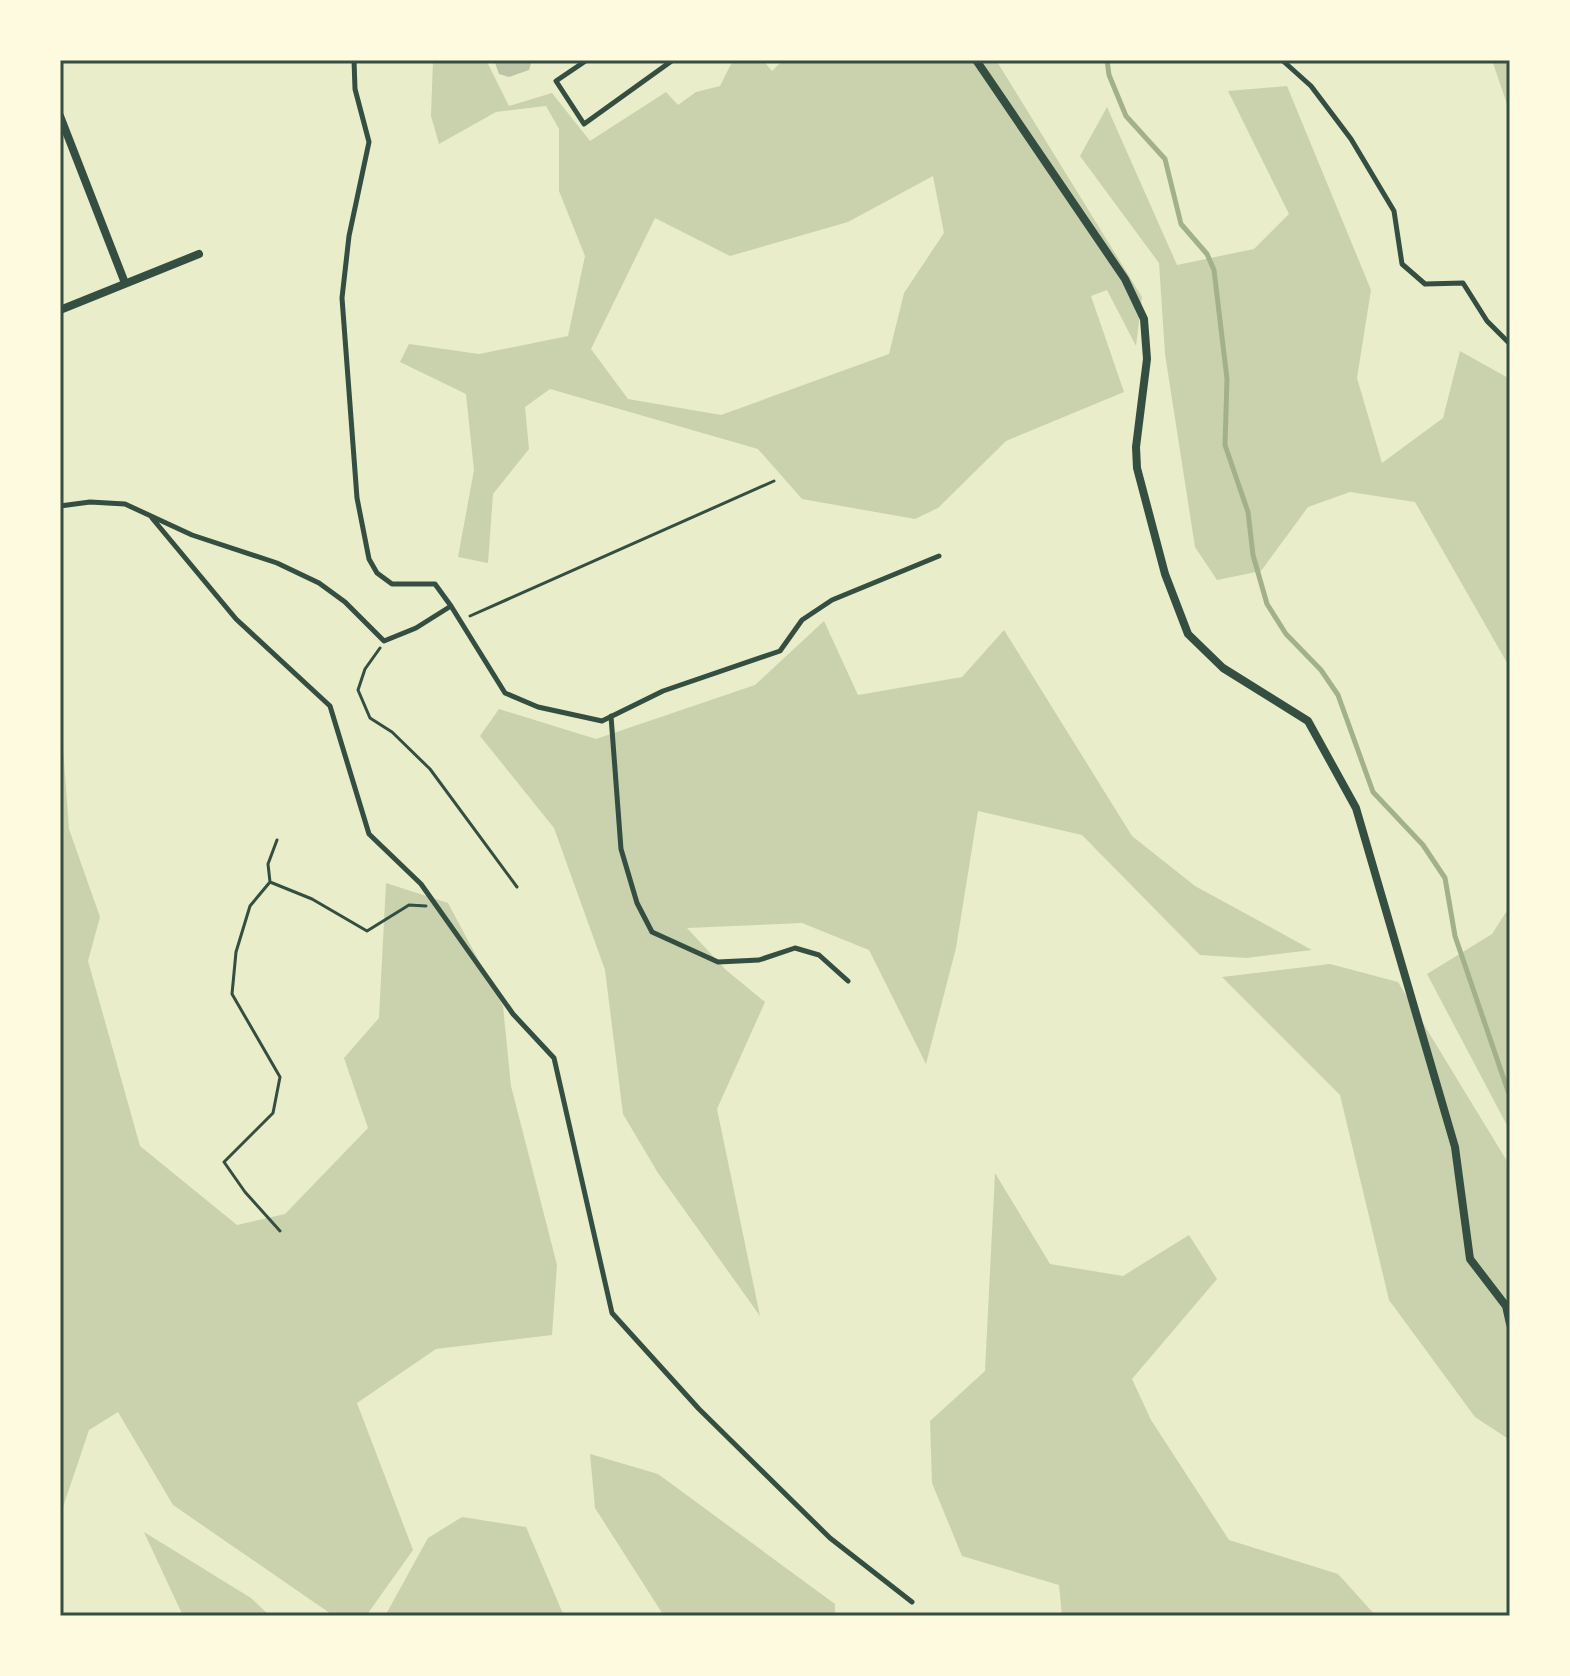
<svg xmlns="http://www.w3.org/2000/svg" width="1570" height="1676" font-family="'Varela Round',sans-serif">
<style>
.green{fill:#cad2ad;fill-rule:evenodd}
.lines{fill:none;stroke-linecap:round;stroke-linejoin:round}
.stream{stroke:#a3b18a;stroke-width:5}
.building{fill:#bcc5a7}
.path{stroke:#344e41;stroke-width:3}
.service{stroke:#344e41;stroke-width:5}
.minor{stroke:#344e41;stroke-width:8}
.neatline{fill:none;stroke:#344e41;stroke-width:3}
</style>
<rect width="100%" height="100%" fill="#e9edc9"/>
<path class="green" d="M433,60h53l23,46 43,-13 38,48 76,-49 12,13 18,-13 24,-6 13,-26h30l9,11 11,-11h213l146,237 -6,49 -29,-56 -16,6 33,96 -118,49 -68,67 -23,11 -113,-20 -44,-50 -208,-60 -25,18 4,42 -36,45 -5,69 -30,-6 16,-87 -8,-76 -66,-32 9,-18 70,10 89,-18 17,-80 -26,-65v-62l-13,-23 -50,6 -57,32 -8,-28zM933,176l11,57 -40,60 -15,61 -168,61 -93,-16 -37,-50 64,-131 75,38 118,-34z
M1492,60h18v53z
M1287,86l84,204 -14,88 25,85 61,-45 17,-67 50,28v289l-95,-166 -65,-10 -42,15 -47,64 -44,9 -22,-33 -30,-193 -6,-91 -79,-107 27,-49 70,158 77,-16 35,-35 -61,-123z
M824,621l34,74 104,-18 42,-47 128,206 63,50 117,64 -66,8 -46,-3 -118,-120 -104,-24 -22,137 -30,116 -57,-114 -67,-27 -115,5 39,42 39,32 -48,107 43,207 -102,-143 -35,-59 -18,-144 -51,-142 -74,-92 19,-27 97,30 159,-54z
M60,707l9,122 31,88 -12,44 52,185 97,79 48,-11 83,-86 -24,-70 35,-40 7,-135 62,20 55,103 8,80 46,179 -5,70 -116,14 -79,54 56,147 -47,66h-32l-161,-111 -55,-93 -29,18 -29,86z
M1510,906v225l-83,-157 65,-40z
M1330,964l68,18 112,184v274l-35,-23 -86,-117 -49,-205 -118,-118z
M995,1173l55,91 73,12 66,-41 28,44 -85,100 19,41 78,120 109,34 38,42h-314l-3,-31 -97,-29 -30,-73 -2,-62 55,-50z
M590,1454l68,20 177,130v12h-171l-69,-108z
M462,1517l64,10 38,89h-179l43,-78z
M144,1532l107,66 19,18h-87z"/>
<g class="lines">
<path class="stream" d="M1107,60l2,15 17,41 39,43 16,65 26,30 7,16 13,109 -2,66 23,67 5,43 14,49 19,30 35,36 17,25 35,97 50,53 22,33 10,58 55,161"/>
</g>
<path class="building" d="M494,60h38l-3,10 -20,7 -10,-3z"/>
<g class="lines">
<path class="path" d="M470,616l304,-135
M380,648l-15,21 -7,21 12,28 22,14 38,37 87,118
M270,882l-2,-18 9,-24
M280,1231l-35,-39 -21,-30 49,-49 7,-36 -48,-83 4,-42 14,-46 20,-24 42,17 55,32 42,-26 17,1"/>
<path class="service" d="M354,60l1,29 14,53 -20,94 -7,62 15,200 12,61 8,14 15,11h43l16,22
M587,60l-31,21 28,43 89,-64
M1282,60l29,26 40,53 43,72 8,53 23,20 38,-1 24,38 23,23
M60,506l30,-4 35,2 67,31 85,28 42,20 26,19 39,39 32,-13 35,-22 54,87 33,14 64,14 61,-30 117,-40 22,-31 30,-20 107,-44
M152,518l84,101 94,87 39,128 52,50 92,130 41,44 58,255 87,96 131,129 82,64
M611,716l10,133 16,54 15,29 66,30 41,-2 36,-12 24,7 29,26"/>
<path class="minor" d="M976,60l149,219 19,40 3,40 -11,88 1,21 28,106 23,60 35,34 85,53 48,87 99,339 15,112 36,47 4,18
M60,116l65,167
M60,310l139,-56"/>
</g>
<rect width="1570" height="1676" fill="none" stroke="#fefae0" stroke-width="124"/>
<rect x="62" y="62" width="1446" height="1552" class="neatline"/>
</svg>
